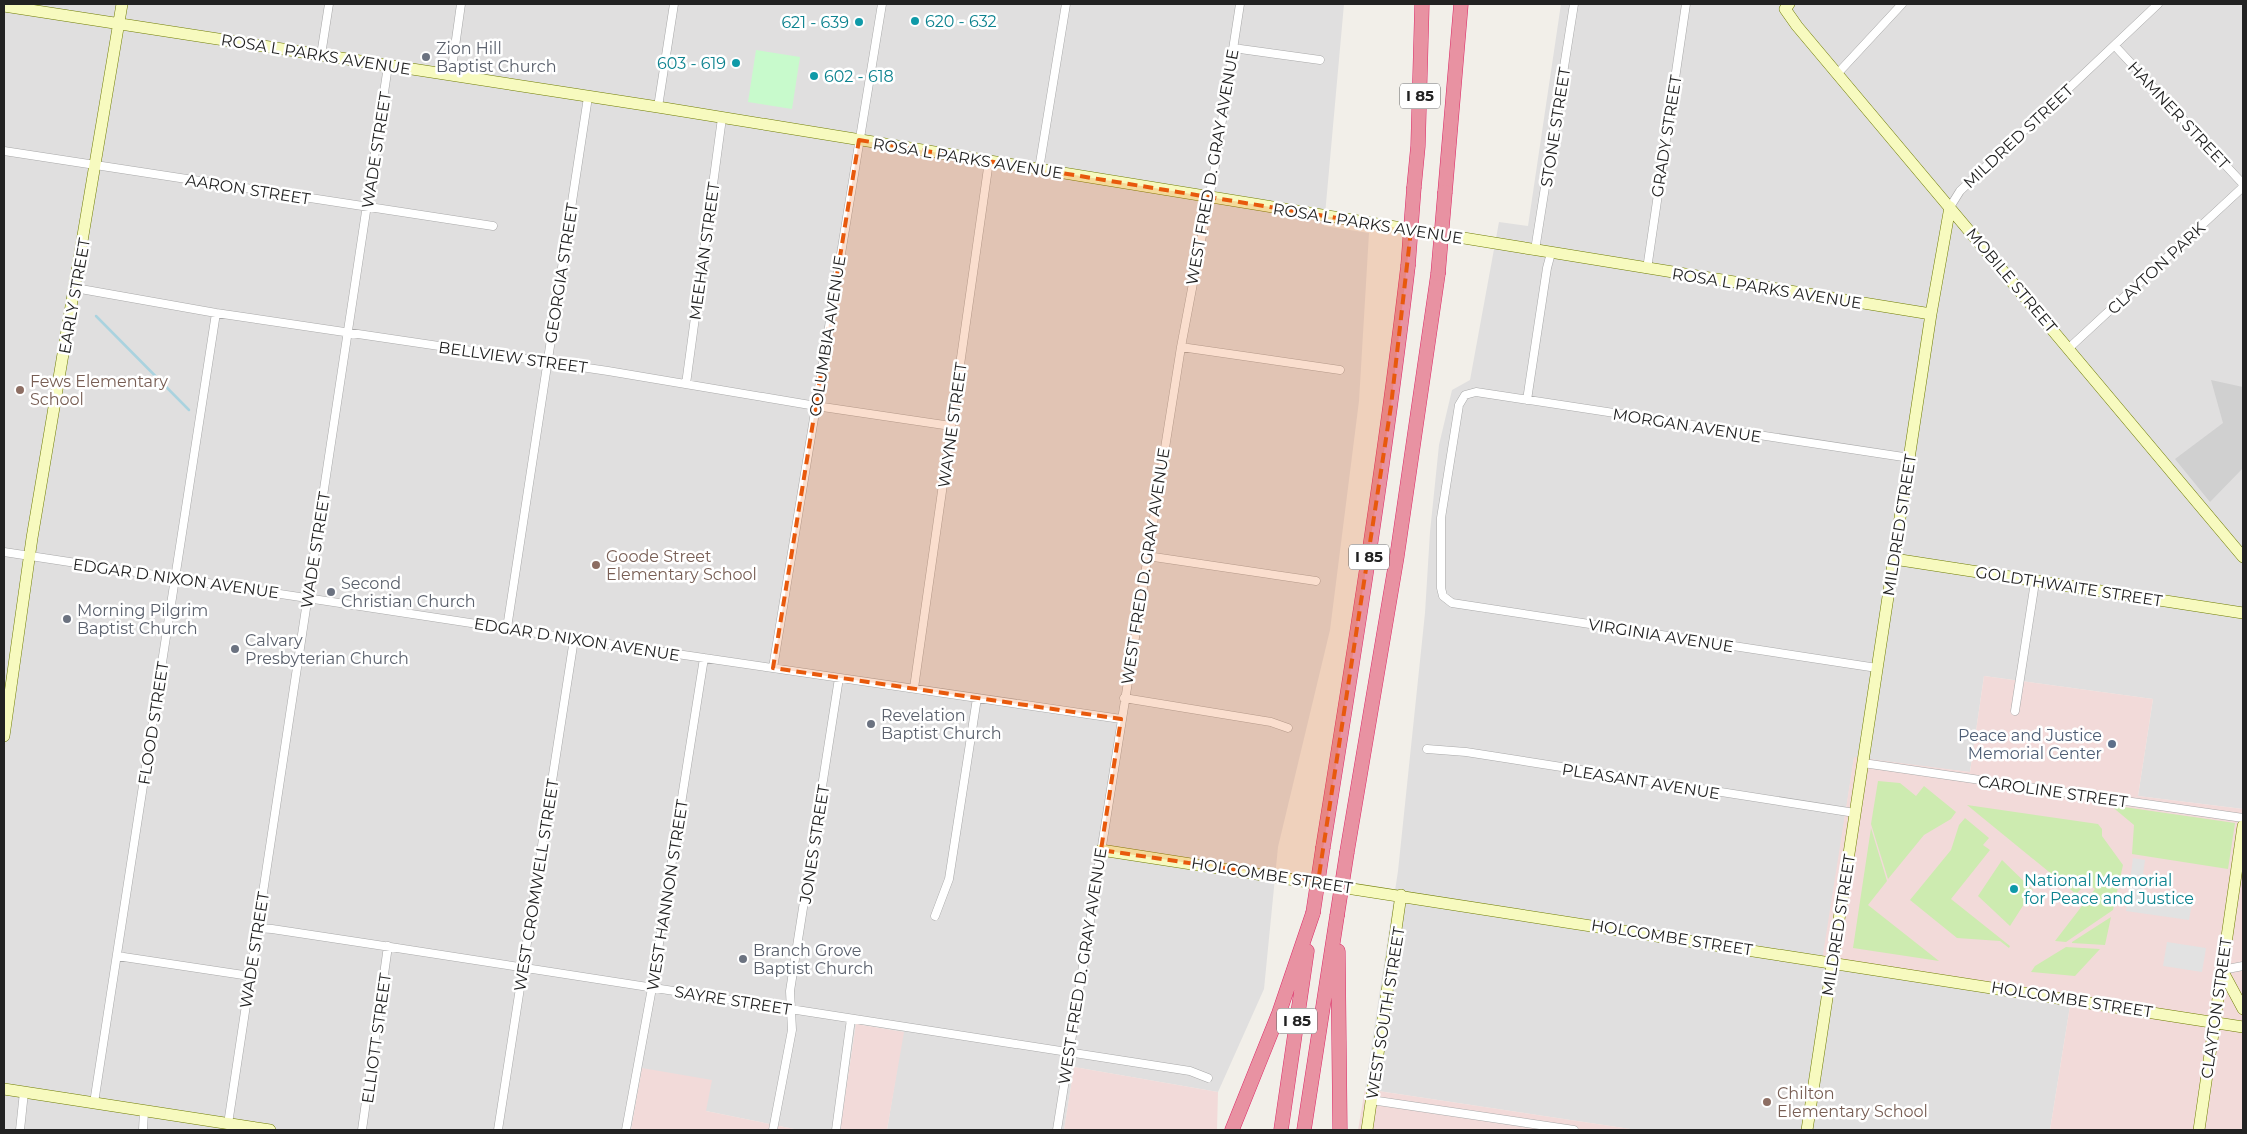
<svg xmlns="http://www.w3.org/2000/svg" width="2247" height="1134" font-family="Montserrat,sans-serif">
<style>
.residential{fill:#e0dfdf}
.commercial{fill:#f2dad9}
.religious{fill:#d0d0d0}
.grass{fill:#cdebb0}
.park{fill:#c8facc}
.parking{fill:#e2e2e2}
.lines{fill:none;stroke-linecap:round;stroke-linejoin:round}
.stream{stroke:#aad3df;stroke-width:2.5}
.street-casing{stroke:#a9a9a9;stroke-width:9}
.secondary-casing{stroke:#707d05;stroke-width:12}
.highway-casing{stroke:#dc2a67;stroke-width:15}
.street{stroke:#fff;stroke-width:8}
.secondary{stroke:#f7fabf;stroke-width:11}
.highway{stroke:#e892a2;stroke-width:14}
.highway-bridge-casing{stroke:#dc2a67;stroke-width:15;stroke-linecap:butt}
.highway-bridge{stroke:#e892a2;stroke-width:14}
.marked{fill:#e8590c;fill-opacity:0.2;stroke:#e8590c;stroke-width:4;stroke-dasharray:10 6;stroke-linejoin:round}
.culture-dot{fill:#0f9aa8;stroke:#fff;stroke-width:2}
.worship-dot{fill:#6b7280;stroke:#fff;stroke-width:2}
.education-dot{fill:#8d6e63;stroke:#fff;stroke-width:2}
.service-dot{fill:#5c6f8a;stroke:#fff;stroke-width:2}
.labels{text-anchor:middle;stroke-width:5;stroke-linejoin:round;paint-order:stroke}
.shield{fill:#fff;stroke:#646464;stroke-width:1}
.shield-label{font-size:15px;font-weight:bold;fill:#222}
.culture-label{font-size:16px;fill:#0d838f;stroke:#fff;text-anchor:start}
.worship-label{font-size:16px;fill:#5b616d;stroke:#fff;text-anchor:start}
.street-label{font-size:16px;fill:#222;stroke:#fff}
.education-label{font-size:16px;fill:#785e54;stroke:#fff;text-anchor:start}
.service-label{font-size:16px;fill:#4e5e75;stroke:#fff;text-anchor:end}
</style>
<rect width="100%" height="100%" fill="#f2efe9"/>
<path class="residential" d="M4,4h1340l-20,222 45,7 -10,168 -29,229 -52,217 -14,142 -46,103 -144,-25 -10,63h-177l16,-98 -47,-8 -16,106h-41l-93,-19 -64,-43 -11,62h-627z
M1561,4h682v805l-105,-13 15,-97 -169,-23 -14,96 -116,-14 -32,209 248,39 -20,124h-413l-272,-41 33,-218 27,-258 5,-81 9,-87 13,-55 18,-10 29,-158 29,4z"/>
<path class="commercial" d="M1984,676l169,23 -15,97 105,13v321h-193l20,-124 -249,-39 33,-210 116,15z
M856,1024l48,8 -17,98h-47z
M1074,1067l144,25 -1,38h-153z
M642,1068l70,12 -6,31 93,19h-168z
M1365,1089l272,41h-279z"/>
<path class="religious" d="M2211,380l32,7v81l-33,34 -35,-43 48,-36z"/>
<path class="grass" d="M1878,781l22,2 16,13 8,-10 32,26 -5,7 -27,16 -36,44 -17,-55z
M1967,805l131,19 4,5v7l21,29 -10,45 -47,32 -11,-1 40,-52 -8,-6 -11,11z
M2110,805l125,18 -7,46 -96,-15 2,-29z
M1965,818l24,20 -6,7 7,5 -39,49 59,47 -1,2 -9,-7 -43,-3 -47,-38 41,-50 8,-25z
M1871,828l16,53 -19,24 71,56 -86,-13z
M2002,860l31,30 -23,36 -32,-30z
M2111,917l-6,28 -33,-2v-1z
M2066,947l34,2 -25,27 -44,-4 4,-6z"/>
<path class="park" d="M756,50l44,7 -8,52 -44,-7z"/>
<path class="parking" d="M2133,858l12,2 -5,35 52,8 -3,17 -63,-9z
M2167,942l39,6 -4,24 -39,-6z"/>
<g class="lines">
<path class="stream" d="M96,316l93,94"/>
<defs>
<path id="street" d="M2115,46l128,138
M1233,48l87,12
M321,55l8,-51
M1838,73l64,-69
M451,75l10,-71
M658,107l16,-103
M4,151l489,75
M1039,169l27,-165
M1950,207l10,-16 198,-187
M1535,250l39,-246
M1647,269l39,-265
M75,288l141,25 392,58 208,35 135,20
M1181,347l159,23
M2069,348l174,-161
M686,384l36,-266
M1527,400l20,-132 4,-15
M4,552l591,90 526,77
M1147,556l169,25
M507,628l81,-531
M773,668l109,-664
M1877,668l-425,-65 -9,-7 -2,-8v-70l18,-113 6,-10 11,-3 434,66
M914,688l75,-527
M1124,698l147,24 17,6
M2015,711l20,-129
M1427,749l39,3 389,61
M1863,763l380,55
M935,916l14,-37 28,-181
M257,928l15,1 99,15 819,127 18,7
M117,956l133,20
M2222,970l21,-4
M1371,1100l203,30
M94,1103l122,-790
M228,1124l160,-1058
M20,1130l4,-38
M143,1130l1,-19
M362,1130l26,-184
M498,1130l76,-491
M626,1130l26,-142 52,-330
M773,1130l19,-100 -2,-39 49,-313
M836,1130l15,-111
M1057,1130l124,-783 33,-175 26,-168"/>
<path id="secondary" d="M1789,4l-4,5 12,17 446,531
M4,6l654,101 1273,207
M1894,559l349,54
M4,736l28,-198 90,-534
M1101,850l1142,177
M2222,970l21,39
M4,1089l266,41
M1367,1130l34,-235
M1807,1130l124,-816 19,-107
M2199,1130l44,-304"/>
<path id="highway" d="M1414,187l4,-41 4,-142
M1445,192l16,-188
M1323,847c31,-193 62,-386 85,-581
M1347,852l50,-296 41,-282
M1338,951l2,179
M1232,1130l47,-117 34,-100
M1281,1130l26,-179
M1304,1130l33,-214"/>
</defs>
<use href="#street" class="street-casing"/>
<use href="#secondary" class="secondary-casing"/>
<use href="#highway" class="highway-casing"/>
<use href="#street" class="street"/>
<use href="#secondary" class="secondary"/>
<use href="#highway" class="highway"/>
<defs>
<path id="highway-bridge" d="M1408,266l6,-79
M1438,274l7,-82
M1313,913l10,-66
M1337,916l10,-64"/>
</defs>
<use href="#highway-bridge" class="highway-bridge-casing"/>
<use href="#highway-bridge" class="highway-bridge"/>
</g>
<path class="marked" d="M859,140l552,90 -20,176 -73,476 -217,-32 20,-131 -348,-51z"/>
<g class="culture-dot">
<circle cx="915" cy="21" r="5"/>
<circle cx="859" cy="22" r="5"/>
<circle cx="736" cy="63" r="5"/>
<circle cx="814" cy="76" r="5"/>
<circle cx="2014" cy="889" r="5"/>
</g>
<g class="worship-dot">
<circle cx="426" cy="57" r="5"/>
<circle cx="331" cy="592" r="5"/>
<circle cx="67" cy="619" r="5"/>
<circle cx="235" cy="649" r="5"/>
<circle cx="871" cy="724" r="5"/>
<circle cx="743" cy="959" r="5"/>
</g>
<g class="education-dot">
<circle cx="20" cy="390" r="5"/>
<circle cx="596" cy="565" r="5"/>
<circle cx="1767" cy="1102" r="5"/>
</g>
<circle class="service-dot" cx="2112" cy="744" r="5"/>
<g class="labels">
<g class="shield">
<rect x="1400" y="83.5" width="40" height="25" rx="4"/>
<rect x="1349" y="544.5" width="40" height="25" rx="4"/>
<rect x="1277" y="1008.5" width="40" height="25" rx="4"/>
</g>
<g class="shield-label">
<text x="1420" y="101">I 85</text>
<text x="1369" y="562">I 85</text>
<text x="1297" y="1026">I 85</text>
</g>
<g class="culture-label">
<text x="925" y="27">620 - 632</text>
<text x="849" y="28" text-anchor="end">621 - 639</text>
<text x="726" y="69" text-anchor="end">603 - 619</text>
<text x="824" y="82">602 - 618</text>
<text x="2024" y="886">National Memorial<tspan x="2024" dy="18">for Peace and Justice</tspan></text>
</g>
<g class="worship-label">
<text x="436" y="54">Zion Hill<tspan x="436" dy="18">Baptist Church</tspan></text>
<text x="341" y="589">Second<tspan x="341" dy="18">Christian Church</tspan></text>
<text x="77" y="616">Morning Pilgrim<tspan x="77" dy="18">Baptist Church</tspan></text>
<text x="245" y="646">Calvary<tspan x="245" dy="18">Presbyterian Church</tspan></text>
<text x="881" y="721">Revelation<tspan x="881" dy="18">Baptist Church</tspan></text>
<text x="753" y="956">Branch Grove<tspan x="753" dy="18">Baptist Church</tspan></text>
</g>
<g class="street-label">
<text transform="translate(316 54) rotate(9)" y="6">ROSA L PARKS AVENUE</text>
<text transform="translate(2179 115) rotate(47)" y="6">HAMNER STREET</text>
<text transform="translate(1555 127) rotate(-81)" y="6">STONE STREET</text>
<text transform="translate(1666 136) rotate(-81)" y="6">GRADY STREET</text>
<text transform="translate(2018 136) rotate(-43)" y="6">MILDRED STREET</text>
<text transform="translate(376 150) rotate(-81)" y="6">WADE STREET</text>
<text transform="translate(968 158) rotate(9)" y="6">ROSA L PARKS AVENUE</text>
<text transform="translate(1212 167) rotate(-80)" y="6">WEST FRED D. GRAY AVENUE</text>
<text transform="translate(248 189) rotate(9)" y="6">AARON STREET</text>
<text transform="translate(1368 223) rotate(9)" y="6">ROSA L PARKS AVENUE</text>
<text transform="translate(704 251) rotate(-82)" y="6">MEEHAN STREET</text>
<text transform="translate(2156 268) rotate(-43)" y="6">CLAYTON PARK</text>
<text transform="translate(561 273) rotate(-81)" y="6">GEORGIA STREET</text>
<text transform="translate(2012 280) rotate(50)" y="6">MOBILE STREET</text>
<text transform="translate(1767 288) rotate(9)" y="6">ROSA L PARKS AVENUE</text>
<text transform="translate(74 296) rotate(-80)" y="6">EARLY STREET</text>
<text transform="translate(827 336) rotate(-81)" y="6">COLUMBIA AVENUE</text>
<text transform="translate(513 357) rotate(8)" y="6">BELLVIEW STREET</text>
<text transform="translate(952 425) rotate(-82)" y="6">WAYNE STREET</text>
<text transform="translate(1687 425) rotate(9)" y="6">MORGAN AVENUE</text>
<text transform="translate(1899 525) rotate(-81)" y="6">MILDRED STREET</text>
<text transform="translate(315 550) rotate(-81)" y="6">WADE STREET</text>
<text transform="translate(1145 566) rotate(-81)" y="6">WEST FRED D. GRAY AVENUE</text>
<text transform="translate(176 578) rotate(8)" y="6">EDGAR D NIXON AVENUE</text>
<text transform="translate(2069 586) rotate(9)" y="6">GOLDTHWAITE STREET</text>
<text transform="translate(1661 635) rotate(9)" y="6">VIRGINIA AVENUE</text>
<text transform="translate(577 639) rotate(9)" y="6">EDGAR D NIXON AVENUE</text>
<text transform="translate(153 723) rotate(-81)" y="6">FLOOD STREET</text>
<text transform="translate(1641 781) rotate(9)" y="6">PLEASANT AVENUE</text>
<text transform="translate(2053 791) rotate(8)" y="6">CAROLINE STREET</text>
<text transform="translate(814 844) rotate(-81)" y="6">JONES STREET</text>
<text transform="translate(1272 875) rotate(9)" y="6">HOLCOMBE STREET</text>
<text transform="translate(536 885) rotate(-81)" y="6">WEST CROMWELL STREET</text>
<text transform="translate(667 895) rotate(-81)" y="6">WEST HANNON STREET</text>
<text transform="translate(1838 925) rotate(-81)" y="6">MILDRED STREET</text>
<text transform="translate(1672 937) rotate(9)" y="6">HOLCOMBE STREET</text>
<text transform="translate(254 950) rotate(-81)" y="6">WADE STREET</text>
<text transform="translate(1082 966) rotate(-81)" y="6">WEST FRED D. GRAY AVENUE</text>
<text transform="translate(2072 999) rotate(9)" y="6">HOLCOMBE STREET</text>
<text transform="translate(733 1000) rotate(9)" y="6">SAYRE STREET</text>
<text transform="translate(2216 1008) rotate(-82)" y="6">CLAYTON STREET</text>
<text transform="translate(1385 1013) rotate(-81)" y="6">WEST SOUTH STREET</text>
<text transform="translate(376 1038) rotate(-82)" y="6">ELLIOTT STREET</text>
</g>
<g class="education-label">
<text x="30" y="387">Fews Elementary<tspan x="30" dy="18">School</tspan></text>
<text x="606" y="562">Goode Street<tspan x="606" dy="18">Elementary School</tspan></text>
<text x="1777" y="1099">Chilton<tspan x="1777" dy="18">Elementary School</tspan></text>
</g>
<g class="service-label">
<text x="2102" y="741">Peace and Justice<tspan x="2102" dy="18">Memorial Center</tspan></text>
</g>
</g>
<rect width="2247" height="1134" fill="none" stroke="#222222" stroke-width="10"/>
</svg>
